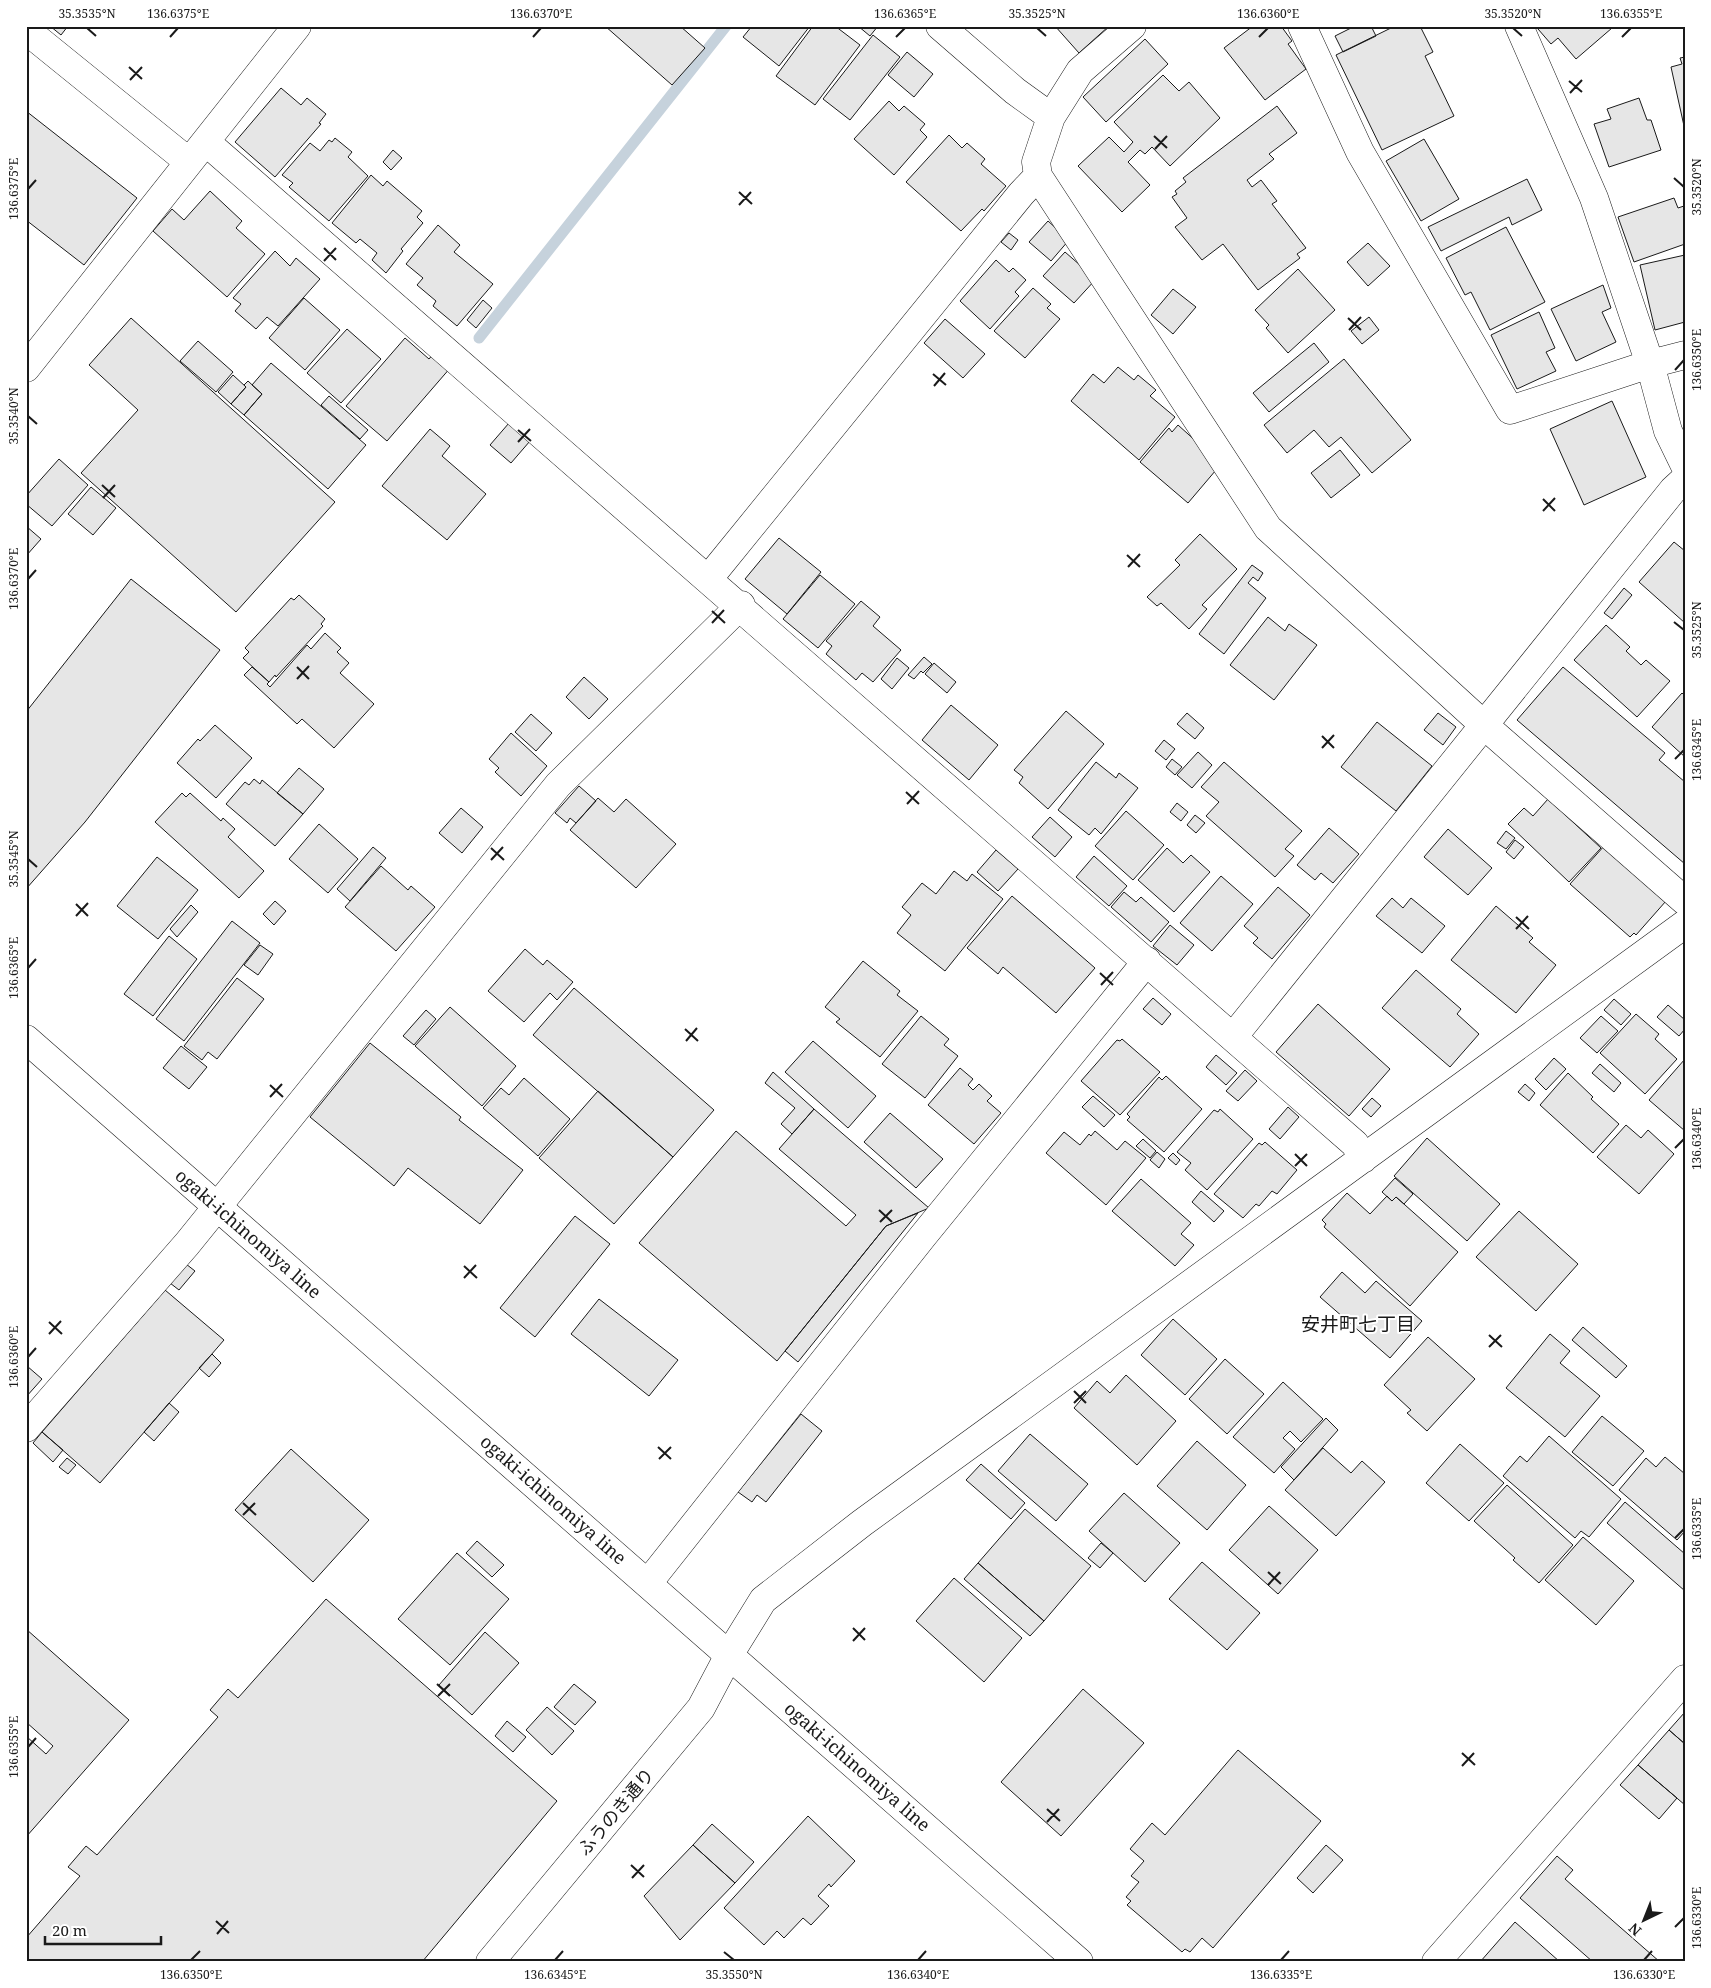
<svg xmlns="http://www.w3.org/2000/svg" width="1711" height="1988" font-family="'Noto Serif','Noto Sans JP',serif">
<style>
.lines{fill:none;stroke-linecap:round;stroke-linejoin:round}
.stream{stroke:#c6d2dc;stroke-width:11}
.building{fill:#e6e6e6;stroke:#1a1a1a}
.minor-casing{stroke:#1a1a1a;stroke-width:29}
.major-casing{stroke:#1a1a1a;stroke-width:29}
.minor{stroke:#fff;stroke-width:28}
.major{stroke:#fff;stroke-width:28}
.ticks{fill:none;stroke:#1a1a1a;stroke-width:2}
.labels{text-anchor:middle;stroke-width:4;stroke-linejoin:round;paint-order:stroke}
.street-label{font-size:18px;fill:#1a1a1a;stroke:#fff}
.neighbourhood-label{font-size:19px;fill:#1a1a1a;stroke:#fff}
.neatline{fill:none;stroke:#1a1a1a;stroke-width:2}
.ticks-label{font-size:12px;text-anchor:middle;fill:#1a1a1a}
</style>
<rect width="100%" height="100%" fill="#fff"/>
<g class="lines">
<path class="stream" d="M479,338l247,-312"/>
</g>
<path class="building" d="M50,26h18l-7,9z
M605,26h75l25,22 -33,37z
M752,26h58l-31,40 -36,-29z
M813,26h22l25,19 -45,60 -39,-29z
M858,26h20l-8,10z
M1055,26h54l-30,27z
M1253,26h28l11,15 -4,3 18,25 -41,31 -41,-52z
M1355,26h16l5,10 -33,16 -8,-16z
M1395,26h25l13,26 -8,4 29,60 -72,34 -46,-95z
M1611,26l1,2 -36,31 -18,-21 -7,6 -13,-15 3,-3z
M873,35l27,22 -50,63 -27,-21z
M1145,39l23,25 -62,58 -23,-25z
M907,52l26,22 -19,23 -26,-22z
M1685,57v69h-1l-13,-59 11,-3 -2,-6z
M1163,75l16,16 10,-9 31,36 -50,48 -18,-19 -7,7 -5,-4 -12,12 22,23 -28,27 -44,-46 31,-29 15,15 9,-10 -19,-20z
M281,88l20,17 6,-7 19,16 -7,9 2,1 -46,53 -40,-35z
M1639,98l8,22h4l10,30 -52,17 -15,-43 17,-5 -4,-10z
M889,101l10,10 5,-5 21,18 -5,6 7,7 -33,38 -40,-36z
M1277,106l20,27 -28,21 5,5 -27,21 5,7 9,-7 16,21 -5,3 34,44 -9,6 3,4 -42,32 -35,-46 -21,16 -27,-33 12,-9 -15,-21 5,-3 -2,-3 11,-9 -3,-4z
M26,111l111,87 -53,67 -58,-45z
M949,135l13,13 5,-5 18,16 -4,5 25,22 -22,25 -2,-2 -21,22 -55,-49z
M335,138l17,14 -4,5 20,19 -39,45 -40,-34 4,-4 -11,-8 28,-32 10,8 9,-11 3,2z
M1424,139l35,60 -38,22 -35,-60z
M393,150l9,8 -11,12 -8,-8z
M371,175l12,11 4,-5 35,30 -5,6 6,6 -22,26 2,2 -17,22 -14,-13 5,-7 -17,-14 -4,4 -24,-20z
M1527,179l15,31 -30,15 -3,-8 -68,34 -13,-24z
M210,191l32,30 -6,7 29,26 -38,43 -74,-66 19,-22 12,11z
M1674,198l4,10 6,-2 1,2v36l-51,18 -16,-45z
M1048,221l21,19 -18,21 -22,-19z
M438,225l22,20 -6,7 39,32 -36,42 -24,-20 3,-5 -19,-16 6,-7 -17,-14z
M1506,227l39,75 -55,28 -19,-38 -6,3 -19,-37z
M1009,233l9,7 -7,10 -10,-8z
M1368,243l22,23 -22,20 -21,-24z
M275,251l15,15 6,-8 24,21 -42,47 -11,-9 -11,12 -21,-18 6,-7 -8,-6z
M1065,252l31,27 -22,24 -31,-27z
M1685,255v67l-30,8 -15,-65z
M996,260l13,12 4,-4 13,12 -11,12 4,4 -29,33 -30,-28z
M1298,269l37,41 -47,43 -22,-25 3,-3 -14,-15z
M1603,285l8,23 -9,4 14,30 -40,19 -25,-52z
M1033,288l18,16 -4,4 13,11 -35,39 -31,-27z
M1173,289l23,18 -23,27 -22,-19z
M304,298l36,32 -35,40 -36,-32z
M483,300l9,8 -16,20 -9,-8z
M1539,312l16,36 -9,4 10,19 -39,18 -26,-54z
M1369,317l10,13 -17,14 -11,-13z
M131,318l204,184 -99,110 -155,-139 57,-63 -49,-45z
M945,319l40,35 -22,24 -39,-35z
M347,329l34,30 -40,44 -34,-30z
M405,338l24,21 5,-6 17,14 -64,74 -41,-35z
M198,341l35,31 -17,20 -36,-31z
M1314,343l15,19 -60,50 -16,-19z
M1344,359l67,81 -39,33 -31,-36 -12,10 -15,-17 -27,23 -23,-28z
M271,363l95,82 -38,44 -84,-74 18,-21 -10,-9z
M1118,367l16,13 4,-5 18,15 -6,6 25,21 -36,43 -68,-59 22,-27 11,9z
M233,375l13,12 -15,17 -13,-12z
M248,381l14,13 -18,21 -13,-11 15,-17 -2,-2z
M329,396l39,34 -8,9 -39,-34z
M1612,401l34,76 -62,28 -34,-76z
M509,423l21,18 -19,22 -21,-18z
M1178,425l20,18 18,27 -28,33 -48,-41 29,-34 3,4z
M430,429l20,17 -8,10 44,38 -39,46 -65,-54z
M1340,450l20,25 -29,23 -20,-25z
M59,459l29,26 -36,41 -26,-22v-8z
M91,487l25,21 -23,27 -25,-21z
M26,526l15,13 -15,17z
M1200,534l37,35 -35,36 5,4 -18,20 -28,-26 -4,3 -10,-9 33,-32 -5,-5z
M779,538l42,34 -34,42 -42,-35z
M1674,542l11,9v72l-46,-41z
M1252,565l11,8 -5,8 -5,-4 -5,6 18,15 -42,56 -25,-20z
M820,575l35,29 -37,44 -35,-29z
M131,579l89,71 -135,172 -59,67v-177z
M1624,588l8,7 -20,24 -8,-6z
M299,595l26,24 -4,5 2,2 -47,51 -1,-2 -6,7 -26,-24 6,-6 -4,-4 46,-50 3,2z
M861,601l19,16 -7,9 28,24 -28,32 -11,-9 -6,7 -30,-26 6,-8 -6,-5z
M1268,617l17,14 4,-7 28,21 -43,55 -44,-35z
M1606,625l24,22 -4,4 15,14 5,-5 24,21 -33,36 -63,-57z
M325,633l16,15 -4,4 12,11 -9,10 34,31 -40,44 -32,-29 -5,5 -53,-49 8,-8 17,15 -2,2 3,3 37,-42 4,4z
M924,657l8,7 -9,9 -2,-2 -7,8 -6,-4z
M897,658l12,10 -17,21 -11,-10z
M934,663l22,19 -9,11 -22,-19z
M1563,667l102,86 -6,7 26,22v82l-168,-144z
M584,677l24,22 -19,20 -23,-22z
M1682,693l3,3v61l-33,-30z
M951,705l47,40 -29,35 -47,-40z
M1066,711l38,33 -56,65 -29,-26 4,-6 -9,-7z
M1187,713l17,15 -9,11 -18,-15z
M1438,713l18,14 -13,18 -19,-15z
M531,714l21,19 -16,18 -21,-19z
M1377,722l55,44 -36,45 -55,-44z
M215,725l37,33 -36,40 -39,-35 21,-24 2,2z
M511,733l36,33 -26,30 -26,-24 4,-4 -10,-9z
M1164,740l11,9 -9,11 -11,-9z
M1198,752l14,13 -20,23 -15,-13z
M1172,759l10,8 -7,8 -9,-8z
M1096,762l20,16 3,-5 19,15 -37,46 -6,-6 -6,7 -31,-25z
M1224,762l78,69 -17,18 9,7 -19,21 -69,-61 13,-14 -18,-15z
M299,768l25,21 -21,25 -26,-21z
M254,779l6,5 2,-4 41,34 -28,32 -49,-42 19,-22 4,3z
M579,786l17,15 -20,22 -6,-5 -3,5 -12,-10z
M182,793l4,4 4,-4 31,28 2,-3 12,11 -7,8 36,34 -25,27 -84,-76z
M598,798l16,14 12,-13 50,45 -40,44 -66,-58z
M1548,799l53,49 -32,34 -61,-58 16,-16 9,8z
M1177,803l11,9 -7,9 -11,-9z
M461,808l22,19 -21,26 -23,-20z
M1126,811l38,34 -31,35 -38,-34z
M1195,815l10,8 -9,10 -9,-8z
M1050,817l22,20 -17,20 -23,-20z
M319,824l39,35 -30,34 -39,-34z
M1329,828l30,26 -26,29 -12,-10 -6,7 -18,-15z
M1448,829l44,39 -24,27 -44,-38z
M1506,831l9,7 -9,11 -9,-6z
M1515,840l9,7 -10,12 -8,-7z
M1605,845l61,56 -30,34 -2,-2 -4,4 -60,-53z
M373,847l13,11 -36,43 -13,-12z
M1167,848l16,15 8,-8 19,17 -36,40 -36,-32z
M996,850l22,19 -20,22 -21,-19z
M1094,856l33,30 -18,20 -33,-29z
M157,857l41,33 -40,49 -41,-33z
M381,866l27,24 3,-4 24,21 -39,44 -51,-44z
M954,871l13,10 5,-7 31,25 -58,72 -48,-38 14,-18 -9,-8 20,-24 14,11z
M1221,876l32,28 -41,47 -32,-28z
M1278,887l32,28 -38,44 -19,-16 5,-5 -14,-12z
M1124,892l12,10 5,-5 28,25 -18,20 -40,-35z
M1012,896l83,72 -39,45 -53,-46 -5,7 -31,-26z
M1392,898l11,10 8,-10 34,28 -23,27 -46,-37z
M275,901l11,10 -12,14 -11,-11z
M191,905l7,7 -21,25 -7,-8z
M1496,906l37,32 -4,4 27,23 -40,48 -65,-53z
M232,921l28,22 -76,98 -28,-22z
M1170,925l24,20 -17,20 -24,-19z
M169,936l28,23 -44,57 -29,-22z
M260,945l13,9 -15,21 -14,-10z
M525,949l18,16 4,-5 26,22 -16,18 -7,-7 -26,29 -36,-31z
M863,961l37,30 -3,4 21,16 -38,46 -44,-35 4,-3 -15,-12z
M1416,970l45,39 -4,5 22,20 -29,33 -68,-59z
M237,978l27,21 -47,60 -9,-7 -6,8 -18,-14z
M574,988l140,122 -41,47 -140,-122z
M1153,998l18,16 -9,11 -19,-16z
M1614,999l17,15 -10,11 -17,-15z
M1318,1004l72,65 -41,47 -73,-64z
M1668,1005l17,15v9l-6,7 -22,-19z
M450,1007l66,59 -34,40 -67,-60z
M426,1010l10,9 -22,26 -11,-9z
M1636,1014l23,20 -4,5 22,20 -32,35 -45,-41z
M921,1016l28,23 -5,6 14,11 -33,42 -43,-34z
M1601,1016l17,15 -21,22 -17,-15z
M1122,1039l38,33 -40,43 -39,-34 36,-41 3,1z
M813,1041l63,55 -28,32 -63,-56z
M370,1043l91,74 -2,3 64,50 -43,54 -72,-56 -14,18 -84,-69z
M181,1046l26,21 -18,22 -26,-21z
M1216,1055l21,18 -11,12 -20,-18z
M1554,1058l12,11 -20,21 -11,-11z
M1685,1059v72l-36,-31z
M1600,1064l21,19 -7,9 -22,-19z
M960,1068l13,11 -5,6 5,5 6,-6 13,12 -5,5 14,12 -27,31 -46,-39z
M1245,1070l12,11 -19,20 -12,-10z
M773,1072l41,37 -22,25 -11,-10 14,-16 -30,-25z
M1568,1073l25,24 -2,2 28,25 -26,29 -53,-48z
M1166,1076l36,33 -38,43 -37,-32 3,-3 -3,-3 32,-37 3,3z
M524,1078l46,41 -32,37 -55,-48 18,-20 8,7z
M1525,1084l10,9 -6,8 -11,-9z
M598,1091l75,66 -59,67 -75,-66z
M1093,1096l22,19 -11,12 -22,-20z
M1372,1098l9,8 -10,11 -9,-8z
M1288,1107l11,10 -19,22 -11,-10z
M814,1109l115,99 -43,18 -109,135 -138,-118 97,-112 110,95 10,-11 -77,-66z
M1220,1109l33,30 -46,51 -22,-20 6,-7 -14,-11 37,-42 4,2z
M890,1113l53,46 -27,29 -52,-46z
M1626,1125l15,13 7,-8 26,24 -35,40 -42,-37z
M1095,1131l22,19 8,-9 21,17 -40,47 -60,-52 18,-21 16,13 9,-11 2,2z
M1427,1138l73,66 -33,37 -73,-65z
M1143,1139l13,12 -6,7 -14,-12z
M1265,1142l32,28 -20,24 -5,-3 -13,15 -3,-2 -13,14 -29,-24 45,-51 3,2z
M1157,1152l8,7 -6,9 -9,-8z
M1173,1153l7,7 -4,5 -8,-7z
M1395,1178l18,16 -9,10 -8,-7 -4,4 -10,-9z
M1141,1179l50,44 -10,11 13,11 -19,21 -63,-55z
M1201,1191l23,20 -10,11 -22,-20z
M1347,1193l23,21 17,-18 5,5 4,-4 62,55 -48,54 -86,-79 2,-3 -4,-4z
M1519,1211l59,53 -42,47 -60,-54z
M918,1213l-120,149 -13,-11 101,-125z
M575,1216l35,28 -75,93 -35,-29z
M186,1264l9,7 -16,19 -9,-7z
M1342,1272l23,21 11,-12 46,40 -32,37 -70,-61z
M165,1290l59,50 -124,143 -58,-51z
M599,1299l79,61 -29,36 -78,-62z
M1173,1319l44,40 -32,36 -44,-40z
M1583,1327l44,39 -11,12 -44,-38z
M1550,1334l20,17 -10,12 40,33 -35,41 -59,-49z
M1428,1337l47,42 -48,52 -20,-18 4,-3 -27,-25z
M212,1354l9,9 -12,14 -10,-9z
M1225,1359l39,35 -37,40 -38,-35z
M27,1366l15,13 -16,18v-30z
M1126,1375l50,46 -39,44 -63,-57 23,-27 13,12z
M1283,1382l40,37 -22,23 -11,-11 -7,7 12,11 -21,24 -41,-36z
M169,1403l10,9 -25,29 -10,-9z
M801,1414l21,17 -56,71 -9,-7 -5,7 -14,-10z
M1602,1416l42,35 -31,35 -41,-34z
M1326,1418l12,12 -44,50 -13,-13z
M42,1432l21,18 -10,12 -20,-19z
M1030,1434l58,50 -32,37 -58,-50z
M1549,1436l72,63 -32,38 -8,-6 -6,7 -72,-62 17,-20 7,6z
M1197,1441l49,44 -39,45 -50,-44z
M1460,1444l44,39 -35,38 -43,-38z
M1323,1448l28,25 11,-12 23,21 -49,54 -51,-46z
M291,1449l78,71 -56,62 -78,-72z
M1665,1457l20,17v57l-8,9 -58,-50 27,-32 10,9z
M67,1458l9,7 -8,9 -9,-7z
M981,1464l44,39 -14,16 -45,-39z
M1507,1485l66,60 -34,38 -26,-23 2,-2 -41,-37z
M1124,1493l56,50 -35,39 -56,-51z
M1625,1502l60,52v37l-78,-68z
M1269,1506l49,44 -40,44 -49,-44z
M1025,1509l66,57 -47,55 -66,-58z
M1583,1537l51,44 -38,44 -51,-45z
M477,1541l27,24 -12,12 -26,-24z
M1101,1543l12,10 -13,15 -12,-10z
M457,1553l52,46 -59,66 -52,-46z
M1202,1562l58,51 -33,37 -58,-51z
M978,1563l66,58 -14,15 -66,-57z
M954,1578l68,60 -38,44 -68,-61z
M326,1599l231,202 -135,161h-396v-24l54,-62 -12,-9 18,-21 11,9 121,-138 -8,-7 18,-21 10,9z
M26,1629l103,91 -103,117v-101l20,18 7,-8 -27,-24z
M485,1632l34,31 -47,52 -33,-30z
M574,1684l22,18 -21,23 -21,-18z
M1083,1689l61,54 -83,93 -60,-54z
M547,1707l27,24 -22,24 -26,-25z
M1685,1712v32l-16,-14z
M507,1721l19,16 -13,15 -18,-16z
M1669,1730l16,14v61l-47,-40z
M1238,1750l83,71 -108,127 -11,-10 -12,14 -5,-3 -3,3 -55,-47 4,-4 -5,-4 13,-15 -8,-6 13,-15 -14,-12 22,-26 13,12z
M1638,1765l39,33 -18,21 -39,-34z
M808,1816l47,45 -24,26 -2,-3 -11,12 11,10 -18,19 -8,-7 -19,20 -7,-7 -13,14 -40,-37z
M712,1824l42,38 -19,21 -42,-38z
M693,1845l42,38 -55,57 -36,-44z
M1326,1845l17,15 -30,33 -16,-15z
M1557,1856l16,14 -8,9 95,83h-67l-73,-64z
M1515,1922l45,40h-80z"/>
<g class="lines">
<defs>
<path id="minor" d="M940,26l75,65 36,26
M1132,26l-52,45 -29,46 -15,45 2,14 230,352 217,198 200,175
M1302,26l58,126 150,258 140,-46 35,-9
M1519,26l75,172 56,166 18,67 17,35
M26,30l163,132
M206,142c384,333 768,666 1149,1002l8,15
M26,368l271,-342
M709,578l312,-384 17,-18
M1233,1037l440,-547 12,-11
M26,1428l161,-184 371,-459 183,-180
M648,1583l275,-347 224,-275
M490,1962l211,-254 28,-53 34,-55 99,-77 823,-599
M1436,1962l249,-283"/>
<path id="major" d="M26,1039l1053,923"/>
</defs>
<use href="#minor" class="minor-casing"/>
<use href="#major" class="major-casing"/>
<use href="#minor" class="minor"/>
<use href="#major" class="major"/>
</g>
<path class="ticks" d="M87,28l9,8M1037,28l9,8M1513,28l9,8M170,37l8,-9M533,37l8,-9M896,37l9,-9M1259,37l9,-9M1622,37l9,-9M129,67l13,12M130,80l12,-13M1569,81l13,11M1570,93l12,-13M1154,136l13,12M1155,149l12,-13M1674,178l10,9M28,189l8,-9M739,192l13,12M739,205l12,-13M324,248l12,12M324,261l12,-13M1348,318l13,12M1349,330l12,-13M1675,370l9,-10M933,374l13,11M934,386l11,-13M28,416l9,8M518,430l13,11M518,442l12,-13M102,485l13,12M103,498l12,-13M1543,499l12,12M1543,511l12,-13M1127,555l13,12M1128,567l12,-13M28,579l8,-9M712,611l13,12M1674,622l10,8M712,623l12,-13M297,667l12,12M297,679l12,-13M1322,736l12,12M1322,748l12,-13M1675,759l9,-9M906,792l13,12M907,804l12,-13M491,848l13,12M28,859l9,8M491,860l12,-13M76,904l12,12M76,916l12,-13M1516,917l13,12M1516,929l12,-13M28,968l8,-9M1100,973l13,12M1101,985l12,-13M685,1029l13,12M686,1041l11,-13M270,1085l13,12M270,1097l12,-13M1675,1148l9,-9M1295,1154l12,12M1295,1166l12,-12M879,1210l13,12M880,1222l12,-12M464,1266l13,12M464,1278l12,-13M49,1322l13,12M49,1334l12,-13M1489,1335l13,12M1489,1347l12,-12M28,1357l8,-9M1074,1391l12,12M1074,1403l12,-12M658,1447l13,12M659,1459l12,-12M243,1503l13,12M243,1515l12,-12M1675,1538l9,-9M1268,1572l13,12M1268,1585l12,-13M853,1628l12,12M853,1641l12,-13M437,1684l13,12M438,1696l12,-12M28,1747l8,-9M1462,1753l13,12M1462,1766l12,-13M1047,1809l13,12M1047,1822l12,-13M631,1865l13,12M632,1878l12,-13M216,1921l13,12M1675,1927l9,-9M217,1934l11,-13M724,1952l10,8M191,1960l9,-9M555,1960l8,-9M918,1960l8,-9M1281,1960l8,-9M1644,1960l8,-9"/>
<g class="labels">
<g class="street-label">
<text transform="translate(248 1234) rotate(41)" y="6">ogaki-ichinomiya line</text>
<text transform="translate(553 1500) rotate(41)" y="6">ogaki-ichinomiya line</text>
<text transform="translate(857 1767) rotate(41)" y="6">ogaki-ichinomiya line</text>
<text transform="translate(616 1812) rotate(-50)" y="6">ふうのき通り</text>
</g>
<g class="neighbourhood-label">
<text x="1358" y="1331">安井町七丁目</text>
</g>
</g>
<rect width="1711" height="1988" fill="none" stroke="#ffffff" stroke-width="55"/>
<g transform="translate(1644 1920) rotate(223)" stroke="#ffffff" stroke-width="4" paint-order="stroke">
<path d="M0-4L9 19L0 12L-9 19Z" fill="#1a1a1a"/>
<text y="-8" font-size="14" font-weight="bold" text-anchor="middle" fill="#1a1a1a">N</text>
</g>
<path d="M45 1936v8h116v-8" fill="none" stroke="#1a1a1a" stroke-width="2.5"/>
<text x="52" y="1936" font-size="15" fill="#1a1a1a" stroke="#ffffff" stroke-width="4" paint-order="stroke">20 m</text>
<rect x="28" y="28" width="1656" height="1932" class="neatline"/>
<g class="ticks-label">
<text x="87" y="18">35.3535°N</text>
<text x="178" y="18">136.6375°E</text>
<text x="541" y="18">136.6370°E</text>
<text x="905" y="18">136.6365°E</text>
<text x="1037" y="18">35.3525°N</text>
<text x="1268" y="18">136.6360°E</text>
<text x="1513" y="18">35.3520°N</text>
<text x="1631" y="18">136.6355°E</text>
<text transform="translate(1697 187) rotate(-90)" y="4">35.3520°N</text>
<text transform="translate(14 189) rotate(-90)" y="4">136.6375°E</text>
<text transform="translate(1697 360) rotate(-90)" y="4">136.6350°E</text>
<text transform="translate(14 416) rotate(-90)" y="4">35.3540°N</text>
<text transform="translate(14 579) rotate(-90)" y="4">136.6370°E</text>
<text transform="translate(1697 630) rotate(-90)" y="4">35.3525°N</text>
<text transform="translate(1697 750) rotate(-90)" y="4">136.6345°E</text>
<text transform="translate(14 859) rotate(-90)" y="4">35.3545°N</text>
<text transform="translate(14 968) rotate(-90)" y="4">136.6365°E</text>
<text transform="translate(1697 1139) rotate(-90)" y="4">136.6340°E</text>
<text transform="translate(14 1357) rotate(-90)" y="4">136.6360°E</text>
<text transform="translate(1697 1529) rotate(-90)" y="4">136.6335°E</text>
<text transform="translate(14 1747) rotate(-90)" y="4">136.6355°E</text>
<text transform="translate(1697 1918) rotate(-90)" y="4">136.6330°E</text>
<text x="191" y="1979">136.6350°E</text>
<text x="555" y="1979">136.6345°E</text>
<text x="734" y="1979">35.3550°N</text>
<text x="918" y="1979">136.6340°E</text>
<text x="1281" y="1979">136.6335°E</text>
<text x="1644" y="1979">136.6330°E</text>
</g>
</svg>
